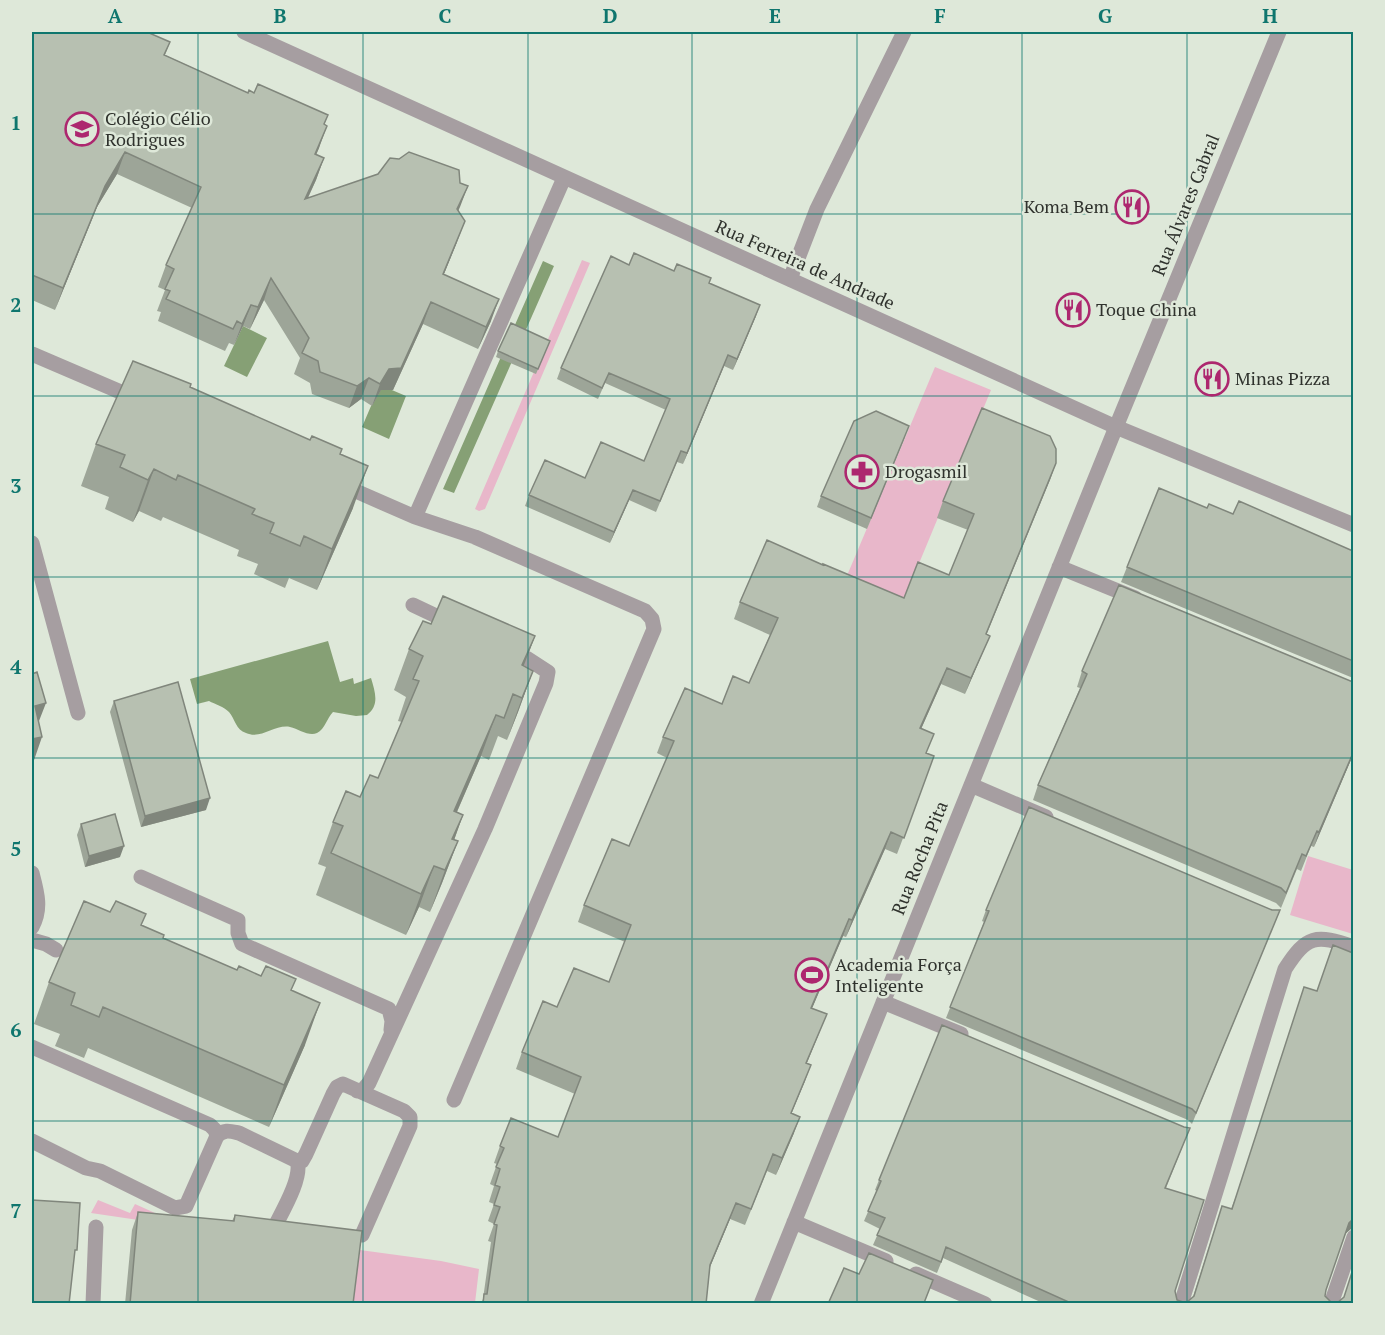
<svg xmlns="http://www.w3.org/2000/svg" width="1385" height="1335" font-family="'PT Serif',serif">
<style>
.green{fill:#e8b7ca}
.water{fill:#86a075}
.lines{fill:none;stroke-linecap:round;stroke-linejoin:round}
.service{stroke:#a69ea1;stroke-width:15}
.minor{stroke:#a69ea1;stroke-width:15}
.tertiary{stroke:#a69ea1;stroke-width:15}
.wall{fill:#9da598}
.shaded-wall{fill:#80867c}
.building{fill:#b7c0b1;stroke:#80867c;stroke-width:1.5}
.grid{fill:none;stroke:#0f766e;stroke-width:1.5;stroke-opacity:0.55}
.labels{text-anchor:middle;stroke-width:5;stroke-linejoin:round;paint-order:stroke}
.poi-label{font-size:18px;fill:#2f322d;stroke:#dee8d9;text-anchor:start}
.street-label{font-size:18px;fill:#2f322d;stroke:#dee8d9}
.neatline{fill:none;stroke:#0f766e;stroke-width:2}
.grid-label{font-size:20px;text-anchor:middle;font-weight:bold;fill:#0f766e}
</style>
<rect width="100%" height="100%" fill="#dee8d9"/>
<path class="green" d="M582,260l8,3 -105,246 -6,2 -4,-2z
M935,367l56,23 -88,212 -57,-24z
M1308,856l45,14v64l-63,-19z
M98,1200l32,13 5,-9 51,23 -95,-14z
M360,1250l81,11 38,8 -4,34 -122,1z"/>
<path class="water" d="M543,261l11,5 -100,227 -11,-4z
M243,326l24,12 -20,39 -23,-11z
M380,385l26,11 -17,43 -27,-12z
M328,641l12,41 13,-4 1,6 17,-6c4,14 9,27 -4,37l-11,1 -23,-4c-6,6 -8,17 -16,21 -8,4 -18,-4 -27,-6 -15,-3 -29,13 -44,6 -10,-3 -11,-14 -17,-21 -5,-5 -14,-8 -20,-11l-12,3 -7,-25z"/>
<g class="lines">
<path class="service" d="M790,279l27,-70 87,-177"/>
<path class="minor" d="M32,354l105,45
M342,485l73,32 149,-339
M415,517l60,20 170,74 7,8 2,10 -200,471
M32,543l46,170
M1059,567l76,31
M413,605l38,18
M971,785l75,32
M32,873c5,19 10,36 0,54
M141,877l97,43v13l4,11 147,65 3,12 -1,9
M32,940l14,4 10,6
M883,1002l78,32
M32,1047l178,78 5,5 2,6
M357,1091l6,-1 6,-7 116,-254 61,-146 2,-11 -20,-13 -20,-10
M32,1141l54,27 14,3 75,37 11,-2 31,-70c7,-7 13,-5 22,-3l58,28c6,16 -15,51 -23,67
M297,1161h5l4,-7 27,-60 4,-7 6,-3 61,27 6,6v9l-48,109
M794,1222l92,39
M916,1274l69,30
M93,1304l3,-77
M761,1304l355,-877 163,-395
M1181,1304l104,-335c22,-34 30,-35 69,-22
M1331,1304l23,-67"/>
<path class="tertiary" d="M244,32l872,395 238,98"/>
</g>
<path class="wall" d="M32,32l138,10 -5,13 83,38h6l74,22 -4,10 -5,23 -3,7 8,3 -8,22 -8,18 150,13 -1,31 -13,32 47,47 -13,28 -55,-25 -30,66h-12l-9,16 -11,-7 -12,9 -37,-14 -2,-11 -16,-9 6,-16 -36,-58 -14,29 -7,-3 -9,19 -5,-2 -4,8 -67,-30 3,-9 -4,-1 8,-21 -7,-3 8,-22 26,-57 -75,-34 -20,33 -42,103 -23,-10z
M629,265l45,6 35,12 47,33 -23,54 -9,-4 -41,98 -6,-2 -21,50 -27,-12 -19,43 -85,-37 4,-11 115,-34 22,-51 -61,-27 -7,16 -41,-20 4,-11z
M550,341l-14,33 -40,-17 2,-6z
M190,387l150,67 13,54 -36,82 -28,-12 -4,10 -31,-14 4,-10 -21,-8 2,-6 -76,-33 -2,4 -22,-10 -6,11 -28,-13 4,-12 -28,-11 15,-42z
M905,437l-38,92 -50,-22 4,-11z
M1056,463l-70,171 4,2 -7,16 -18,42 -24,-10 -20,45 6,25 7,2 -37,98 -12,-5 -39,88 -3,-1 -31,72 8,23 -13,32 -2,18 -14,32 3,20 -18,42 -9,-4 -22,54 -15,-6 -20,48 -4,37h-225l2,-5 8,-57 -3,-1 6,-17 -6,-3 6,-17 -5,-2 5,-16 -4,-2 7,-20 -3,-1 6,-17 58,-9 17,-43 -59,-25 6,-17 35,-45 52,-25 16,-40 -47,-20 6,-17 45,-59 38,-88 -10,-5 6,-16 59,-33 27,-21 21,-48 -36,-16 6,-17 83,-37 81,33 45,-23 19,-45 -31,-12 6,-17z
M1233,514l120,37v127l-232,-96 6,-15z
M431,624l104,12 -11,30 9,5 -15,41 -11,28 -9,-4 -9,24 -8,-4 -24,56 6,3 -9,25 4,1 -16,42 -12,29 -11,-5 -13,28 -90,-40 10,-28 -8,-3 15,-42 45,-44 24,-56 -4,-1 8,-24 -12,-7 15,-41z
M1082,671l271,84 -39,92 -3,-1 -10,25 -4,-2 -16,39 -5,-5 -243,-103 5,-15 42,-97 -3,-1z
M114,701l92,109 -65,17 -31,-115z
M81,824l39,33 -35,10 -8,-32z
M986,910h294l-88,214 -4,-4 -242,-102 38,-96 -2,-1z
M142,925l21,13 74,32 55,20 13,55 -36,82 -181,-79 -4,10 -29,-12 5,-12 -26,-10 15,-42z
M1353,953v275h-1l-7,6 -19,56 -1,6 6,6 22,2h-308l-102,-46 -6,15 -64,-28 7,-16 -16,-8 13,-30 -2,-1 4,-10 305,-53 6,1 -24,60 9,103 2,9 9,3 7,-6 29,-91 9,3 86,-218z
M138,1212l94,9 3,-6 118,89h-228l7,-74z"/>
<path class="shaded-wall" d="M327,126l-8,22 -12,28 8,-22z
M125,152l-8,22 -20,33 -42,103 8,-22 42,-102z
M324,158l-8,22 -19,41 8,-22z
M468,186l-8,21 -11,24 8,-22z
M465,221l-8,21 -22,54 8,-22z
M271,278l-7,22 -14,29 8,-22z
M499,299l-8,22 -13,28 8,-22z
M431,302l-8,22 -30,66h-12l-9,16 8,-22 9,-15z
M251,305l-8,21 -9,19 8,-21z
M760,305l-4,11 -23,54 4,-11z
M728,355l-4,11 -41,98 4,-11z
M369,378l-8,21 -12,9 8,-22z
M1056,463l-6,17 -70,170 6,-16z
M368,466l-15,42 -36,82 15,-41z
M154,469l-15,42 -6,11 15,-42z
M633,490l-4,10 -19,43 4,-11z
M535,636l-16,42 3,-13z
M990,636l-7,16 -18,42 6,-16z
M947,668l-6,16 -27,61 6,-17z
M533,671l-15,41 -11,28 15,-42z
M46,703l-14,36 10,-2 -10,29v-51l3,-9z
M496,715l-15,41 -42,97 15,-42z
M1353,753v2l-39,92 5,-15z
M210,798l-4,12 -65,17 4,-11z
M463,815l-15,42 4,-18z
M891,832l-6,17 -39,88 6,-17z
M458,841l-16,42 -12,29 15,-42z
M124,846l-4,11 -35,10 4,-11z
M434,866l-15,41 -13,28 15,-41z
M849,919l-6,17 -38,89 6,-17z
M320,1003l-15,42 -36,82 15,-42z
M827,1014l-7,17 -20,48 6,-16z
M811,1065l-6,16 -20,48 6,-16z
M800,1117l-6,16 -18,42 6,-17z
M736,1203l-6,16 -26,62 6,-16z
M1353,1219v9h-1l-7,6 4,-11z"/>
<path class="building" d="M32,32h115l23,10 -6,13 84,38 1,-3 5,3 4,-9 70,31 -4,9 3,2 -12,28 9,4 -19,41 73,-25 12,-16 9,1 10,-7 50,18 1,13 8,3 -11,23 8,12 -22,53 56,25 -13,28 -55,-25 -30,66 -12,1 -9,15 -11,-6 -12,8 -37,-14 -2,-11 -16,-8 7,-15 -38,-60 -13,29 -7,-2 -9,19 -5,-3 -4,8 -67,-30 4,-8 -5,-2 9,-20 -8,-4 35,-78 -76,-35 -20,34 -42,102 -31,-13z
M634,253l40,18 3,-7 34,14 -2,5 51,22 -23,54 -9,-4 -41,98 -6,-2 -21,50 -27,-11 -19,42 -85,-37 16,-35 40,18 16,-36 43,19 26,-62 -61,-26 -7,15 -41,-20 50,-112 18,9z
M511,323l39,18 -12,28 -40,-18z
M133,361l58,23 -1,3 120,53 2,-4 30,13 -2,5 28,12 -36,83 -28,-13 -4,10 -30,-13 4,-10 -22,-9 3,-5 -77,-34 -2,5 -22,-11 -6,11 -28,-13 5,-12 -29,-11z
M982,408l68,28 6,13v14l-70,171 4,2 -19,42 -24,-10 -27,60 14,6 -8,19 8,3 -30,82 -13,-6 -39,88 -3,-1 -38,89 16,6 -21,49 5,2 -20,48 9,4 -18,41 -9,-4 -22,55 -15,-6 -26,62 -4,39h-223l1,-10h3l10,-69 -3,-1 6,-17 -6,-2 6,-18 -5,-2 5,-16 -4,-2 8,-19 -4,-2 11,-28 47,19 23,-60 -59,-25 21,-51 14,6 17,-39 35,14 22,-57 -47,-20 28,-66 17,7 45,-105 -11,-4 22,-49 37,16 11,-28 16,7 29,-65 -38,-16 27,-62 56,25v-1l81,34 14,-36 31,13 25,-61 -31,-13z
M876,411l33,15 -38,92 -50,-22 33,-75z
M1159,488l48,20 2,-4 24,10 6,-13 114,50v110l-226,-94z
M1119,585l234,97v71l-34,79 -2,-1 -11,25 -4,-2 -16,39 -5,-5 -243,-103 49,-111 -5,-3z
M443,596l92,40 -13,29 11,6 -11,27 -9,-4 -9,24 -8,-3 -42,96 9,4 -11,24 6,2 -13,29 -11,-4 -13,28 -90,-41 12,-27 -10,-4 13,-31 14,6 10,-22 8,3 41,-97 -6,-2 10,-23 -14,-7 14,-28 8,3z
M37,672l9,31 -11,3 7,31 -10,2v-65z
M178,682l32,116 -65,18 -31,-115z
M1029,807l243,103h8l-84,203 -4,-4 -242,-102 39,-96 -3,-1z
M115,814l9,32 -35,10 -8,-32z
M84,901l26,11 6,-11 30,13 -5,11 23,10 -1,3 74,32 2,-4 22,10 5,-10 30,13 -5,11 29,13 -36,82 -181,-78 -4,10 -28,-12 4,-12 -26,-11z
M1333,945l20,8v266l-4,4 -23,67 -1,6 6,6 6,1 7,-6 9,-28v35h-280l-127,-57 -5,15 -64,-27 8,-17 -17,-7 13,-30 -2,-1 63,-155 242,102 6,1 -25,60 39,12 -29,91 2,9 9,3 8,-7 28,-90 10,3 72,-222 13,4z
M32,1200l48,3 -3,47h-2l-6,54h-37z
M138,1212l96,9 1,-6 127,16 -9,73h-223z
M869,1253l64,27 -9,23 2,1h-98l16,-36 15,6z"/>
<path class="grid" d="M198,32v1272M363,32v1272M528,32v1272M692,32v1272M857,32v1272M1022,32v1272M1187,32v1272M32,214h1322M32,396h1322M32,577h1322M32,758h1322M32,939h1322M32,1121h1322"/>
<defs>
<symbol id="school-ring" viewBox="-11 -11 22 22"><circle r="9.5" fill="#dee8d9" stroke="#ad276f" stroke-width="1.5"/><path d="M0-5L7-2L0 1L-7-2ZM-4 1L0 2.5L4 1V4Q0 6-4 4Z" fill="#ad276f"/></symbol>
<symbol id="restaurant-ring" viewBox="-11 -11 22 22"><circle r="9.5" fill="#dee8d9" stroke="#ad276f" stroke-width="1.5"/><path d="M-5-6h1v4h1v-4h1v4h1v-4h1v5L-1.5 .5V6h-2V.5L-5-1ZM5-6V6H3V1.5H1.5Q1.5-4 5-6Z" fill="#ad276f"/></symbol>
<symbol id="pharmacy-ring" viewBox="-11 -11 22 22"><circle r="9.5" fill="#dee8d9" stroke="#ad276f" stroke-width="1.5"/><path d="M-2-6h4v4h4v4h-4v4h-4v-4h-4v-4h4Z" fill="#ad276f"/></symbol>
<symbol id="stadium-ring" viewBox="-11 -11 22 22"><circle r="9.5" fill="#dee8d9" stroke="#ad276f" stroke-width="1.5"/><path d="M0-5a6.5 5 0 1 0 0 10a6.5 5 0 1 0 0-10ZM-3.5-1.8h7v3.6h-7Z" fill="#ad276f"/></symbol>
</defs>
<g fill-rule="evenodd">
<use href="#school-ring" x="63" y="110" width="38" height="38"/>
<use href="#restaurant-ring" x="1113" y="188" width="38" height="38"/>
<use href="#restaurant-ring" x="1054" y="291" width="38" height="38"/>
<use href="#restaurant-ring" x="1193" y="360" width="38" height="38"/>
<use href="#pharmacy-ring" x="843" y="453" width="38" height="38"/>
<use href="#stadium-ring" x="793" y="956" width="38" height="38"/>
</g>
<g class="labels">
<g class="poi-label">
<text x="105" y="125">Colégio Célio<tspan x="105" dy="21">Rodrigues</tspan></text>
<text x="1109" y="213" text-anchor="end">Koma Bem</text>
<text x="1096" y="316">Toque China</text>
<text x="1235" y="385">Minas Pizza</text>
<text x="885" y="478">Drogasmil</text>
<text x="835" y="971">Academia Força<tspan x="835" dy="21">Inteligente</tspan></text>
</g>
<g class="street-label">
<text transform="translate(1186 205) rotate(-68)" y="6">Rua Álvares Cabral</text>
<text transform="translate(805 265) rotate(24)" y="6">Rua Ferreira de Andrade</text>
<text transform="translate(920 858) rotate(-68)" y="6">Rua Rocha Pita</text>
</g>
</g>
<rect width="1385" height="1335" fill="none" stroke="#dee8d9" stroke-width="66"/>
<rect x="33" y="33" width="1319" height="1269" class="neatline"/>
<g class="grid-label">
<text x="115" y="23">A</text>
<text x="280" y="23">B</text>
<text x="445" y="23">C</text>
<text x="610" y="23">D</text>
<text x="775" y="23">E</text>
<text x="940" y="23">F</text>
<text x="1105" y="23">G</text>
<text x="1270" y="23">H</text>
<text x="16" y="130">1</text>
<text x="16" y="312">2</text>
<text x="16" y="493">3</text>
<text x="16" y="674">4</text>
<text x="16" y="856">5</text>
<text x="16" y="1037">6</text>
<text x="16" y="1218">7</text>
</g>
</svg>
